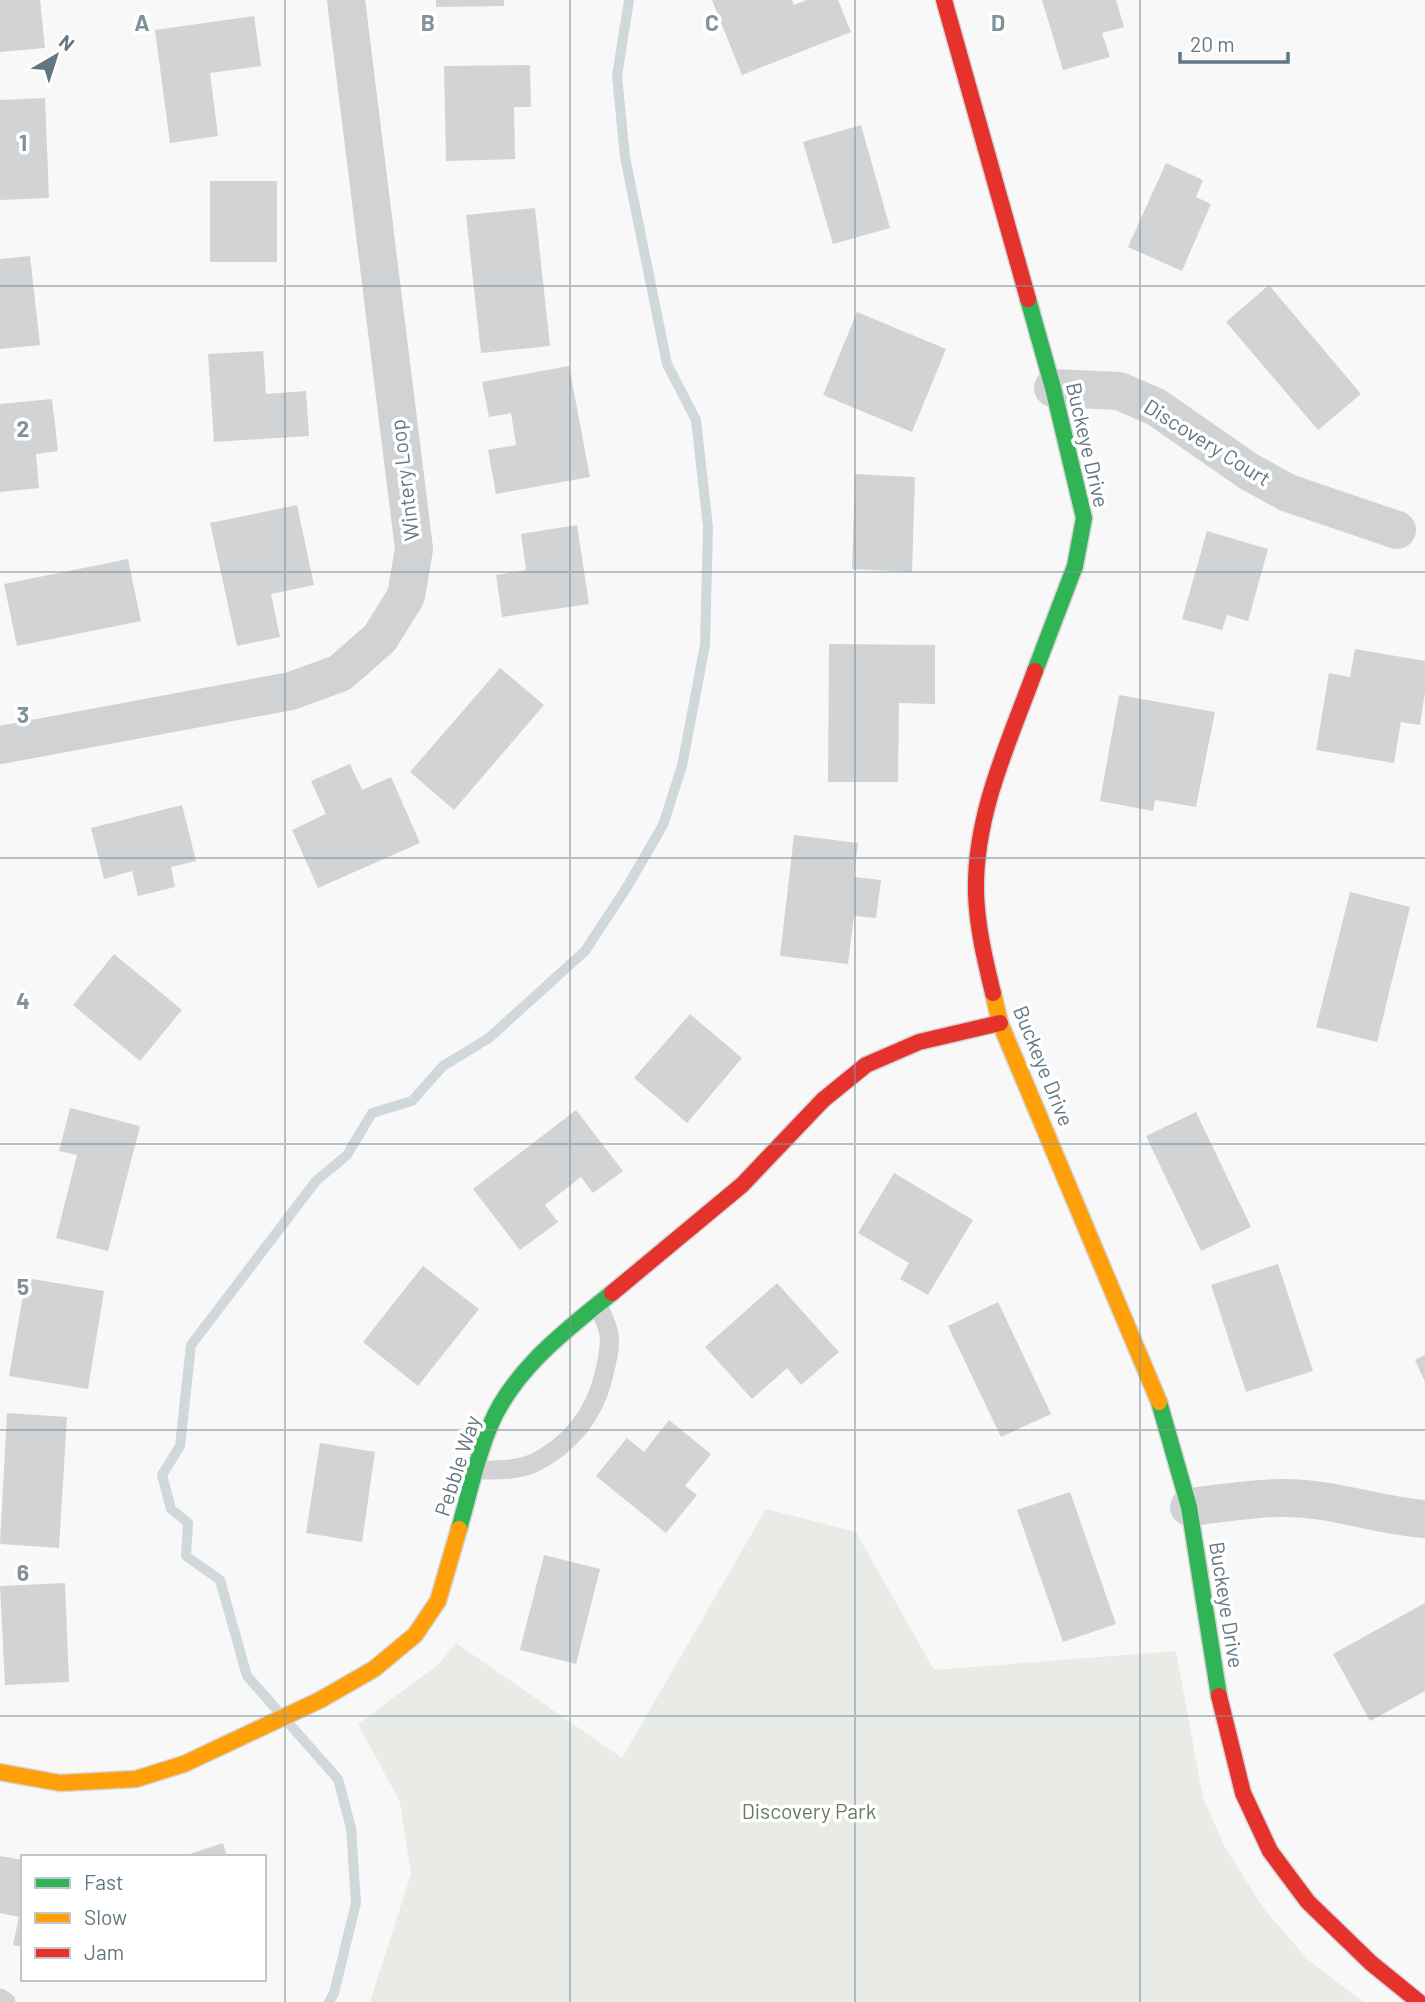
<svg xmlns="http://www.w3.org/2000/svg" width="1425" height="2002" font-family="Barlow,sans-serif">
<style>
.green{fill:#e8ebe6}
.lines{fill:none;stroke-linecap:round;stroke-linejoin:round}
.stream{stroke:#d0d8db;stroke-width:10}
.building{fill:#d2d3d4}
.fast-casing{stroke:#d4d5d6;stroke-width:19}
.slow-casing{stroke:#d4d5d6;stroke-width:19}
.jam-casing{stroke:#d4d5d6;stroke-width:19}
.lane{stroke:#d0d2d3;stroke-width:19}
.street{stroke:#d0d2d3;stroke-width:38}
.fast{stroke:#30b455;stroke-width:16}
.slow{stroke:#ff9f0a;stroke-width:16}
.jam{stroke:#e5322d;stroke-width:16}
.grid{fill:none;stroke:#82929c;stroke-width:2;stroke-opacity:0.55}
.labels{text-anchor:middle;stroke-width:7;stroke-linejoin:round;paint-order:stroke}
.street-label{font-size:21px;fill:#637683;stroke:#fff}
.park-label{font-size:21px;fill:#687a62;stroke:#fff}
.grid-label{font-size:23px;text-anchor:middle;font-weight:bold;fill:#82929c;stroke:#fff;stroke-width:7;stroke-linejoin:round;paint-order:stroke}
</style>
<rect width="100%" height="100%" fill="#f8f8f8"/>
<path class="green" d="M766,1509l90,23 78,138 242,-19 27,147 22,49 39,62 43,50 56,43h-993l41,-128 -11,-72 -42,-78 81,-60 17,-21 166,115z"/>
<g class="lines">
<path class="stream" d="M329,2002l5,-9 22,-90 -5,-75 -13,-49 -91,-103 -27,-96 -34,-24 2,-33 -17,-14 -9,-34 18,-29 11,-101 125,-164 31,-26 25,-42 40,-12 31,-35 46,-28 96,-87 42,-64 36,-62 19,-59 23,-121 3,-118 -12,-107 -29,-56 -42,-207 -8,-81 12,-76"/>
</g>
<path class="building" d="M0,0h40l5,48 -45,4z
M436,0h68v6l-68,1z
M712,0h80l2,5 13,-5h31l13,32 -109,43z
M1042,0h74l8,27 -22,6 8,24 -47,13z
M254,16l7,50 -51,7 8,63 -48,7 -15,-113z
M530,65l1,42h-17l1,52 -69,2 -2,-95z
M45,98l4,100 -49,2v-100z
M861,125l29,103 -57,16 -30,-102z
M1166,163l37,17 -7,17 15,7 -29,67 -54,-24z
M210,181h67v81h-67z
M535,208l15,138 -69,7 -15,-138z
M30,256l10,89 -40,4v-90z
M1269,285l92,109 -43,36 -92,-108z
M857,312l89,37 -34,83 -89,-37z
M263,351l3,43 40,-3 3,45 -95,6 -6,-88z
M569,366l21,111 -94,17 -8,-44 28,-5 -5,-32 -22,4 -7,-35z
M52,399l6,52 -22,3 3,34 -39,4v-88z
M855,474l60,3 -3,95 -60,-3z
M297,505l17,80 -43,9 9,43 -43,9 -27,-123z
M577,525l12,79 -87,13 -6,-42 30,-5 -5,-36z
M1207,531l61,18 -20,72 -21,-6 -5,15 -40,-11z
M128,559l13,62 -124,25 -13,-62z
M829,644l106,1v59l-36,-1 -1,79h-70z
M1355,649l70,12v31l-5,33 -19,-3 -7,41 -78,-13 13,-77 21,4z
M500,668l44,37 -90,105 -44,-38z
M1119,695l96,17 -19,95 -41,-7 -2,11 -53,-10z
M350,764l12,26 29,-13 29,66 -102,45 -26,-58 34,-16 -15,-33z
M182,805l14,56 -25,6 4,20 -37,9 -6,-25 -28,8 -13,-51z
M794,835l64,8 -4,34 27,3 -5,38 -22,-2 -6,48 -68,-8z
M1350,892l60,15 -33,135 -61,-15z
M114,954l68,56 -42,51 -67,-56z
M690,1014l52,44 -55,65 -53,-45z
M70,1108l70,18 -32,125 -52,-13 21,-83 -18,-4z
M576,1110l47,61 -30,22 -12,-16 -36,28 13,17 -38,28 -47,-61z
M1196,1112l55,115 -50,24 -55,-115z
M894,1173l79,47 -45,75 -28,-16 9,-16 -51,-30z
M1278,1264l35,107 -67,21 -35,-107z
M423,1266l56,43 -61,77 -55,-44z
M26,1278l78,13 -16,98 -79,-13z
M777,1283l62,69 -38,33 -14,-17 -35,31 -47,-52z
M998,1302l53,112 -50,23 -53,-111z
M1425,1355v27l-10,-22z
M7,1413l60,4 -8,131 -59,-4z
M669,1420l42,34 -26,32 12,9 -31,38 -70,-57 31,-38 17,14z
M320,1443l55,9 -13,90 -56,-9z
M1070,1492l46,132 -53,18 -46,-132z
M544,1555l56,14 -24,95 -56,-14z
M65,1583l4,99 -64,3 -5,-99z
M1425,1603v88l-55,30 -37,-67z
M223,1843l4,14h-43v-1z
M0,1856l23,4v87l-10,-2 6,-28 -19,-4z"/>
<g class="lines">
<defs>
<path id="fast" d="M1028,299l25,89 31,130 -9,48 -40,105
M1159,1402l30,105 30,189
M459,1529c10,-34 17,-70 31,-103 23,-56 76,-96 122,-133"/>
<path id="slow" d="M993,993l7,30 159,379
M0,1772l60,11 76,-4 48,-15 136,-64 54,-31 41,-34 23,-34 21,-72"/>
<path id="jam" d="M944,0l84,299
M993,993c-8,-33 -16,-66 -17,-100 -2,-78 33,-151 59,-222
M612,1293l130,-108 81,-85 43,-35 53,-23 81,-19
M1219,1696l24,97 27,58 38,51 63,61 48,39"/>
</defs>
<use href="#fast" class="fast-casing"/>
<use href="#slow" class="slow-casing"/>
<use href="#jam" class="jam-casing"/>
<path class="lane" d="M475,1470c20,0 41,1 59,-7 35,-17 60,-48 69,-85 3,-13 8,-30 6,-43 -1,-10 -8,-21 -11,-31
M0,1998l6,4"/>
<path class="street" d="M1053,388l66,3 37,16 92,64 40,22 109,37
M0,745l291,-54 49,-18 40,-35 26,-42 8,-47 -68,-549
M1189,1507c32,-3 65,-10 97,-9 47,0 92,18 139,21"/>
<use href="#fast" class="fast"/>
<use href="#slow" class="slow"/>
<use href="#jam" class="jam"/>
</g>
<path class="grid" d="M285,0v2002M570,0v2002M855,0v2002M1140,0v2002M0,286h1425M0,572h1425M0,858h1425M0,1144h1425M0,1430h1425M0,1716h1425"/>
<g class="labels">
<g class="street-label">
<text transform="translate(1207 443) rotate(32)" y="7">Discovery Court</text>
<text transform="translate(1087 445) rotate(77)" y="7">Buckeye Drive</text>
<text transform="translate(405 480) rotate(-97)" y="7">Wintery Loop</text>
<text transform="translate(1043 1066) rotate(68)" y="7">Buckeye Drive</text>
<text transform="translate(458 1466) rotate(-72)" y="7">Pebble Way</text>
<text transform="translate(1226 1605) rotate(81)" y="7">Buckeye Drive</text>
</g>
<g class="park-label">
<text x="809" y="1819">Discovery Park</text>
</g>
</g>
<g class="grid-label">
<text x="142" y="31">A</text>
<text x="428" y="31">B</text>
<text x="712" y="31">C</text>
<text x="998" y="31">D</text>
<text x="23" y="151">1</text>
<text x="23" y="437">2</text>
<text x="23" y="723">3</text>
<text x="23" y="1009">4</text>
<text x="23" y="1295">5</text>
<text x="23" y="1581">6</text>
</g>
<rect x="21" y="1855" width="245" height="126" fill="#ffffff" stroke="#c1c8cd" stroke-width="2"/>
<rect x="35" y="1878" width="35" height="10" fill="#30b455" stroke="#c1c8cd" stroke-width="2"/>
<text x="84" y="1890" font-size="21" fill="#637683">Fast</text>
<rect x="35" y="1913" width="35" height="10" fill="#ff9f0a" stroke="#c1c8cd" stroke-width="2"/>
<text x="84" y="1925" font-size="21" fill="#637683">Slow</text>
<rect x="35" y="1948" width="35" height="10" fill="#e5322d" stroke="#c1c8cd" stroke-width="2"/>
<text x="84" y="1960" font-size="21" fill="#637683">Jam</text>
<g transform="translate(56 56) rotate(39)" stroke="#ffffff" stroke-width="5" paint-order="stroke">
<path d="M0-5L12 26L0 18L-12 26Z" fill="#637683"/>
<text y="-10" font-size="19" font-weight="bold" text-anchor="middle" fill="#637683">N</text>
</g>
<path d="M1180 52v10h108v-10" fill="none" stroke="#637683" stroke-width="3.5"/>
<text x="1190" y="52" font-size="21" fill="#637683" stroke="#ffffff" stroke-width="5" paint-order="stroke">20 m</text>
</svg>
